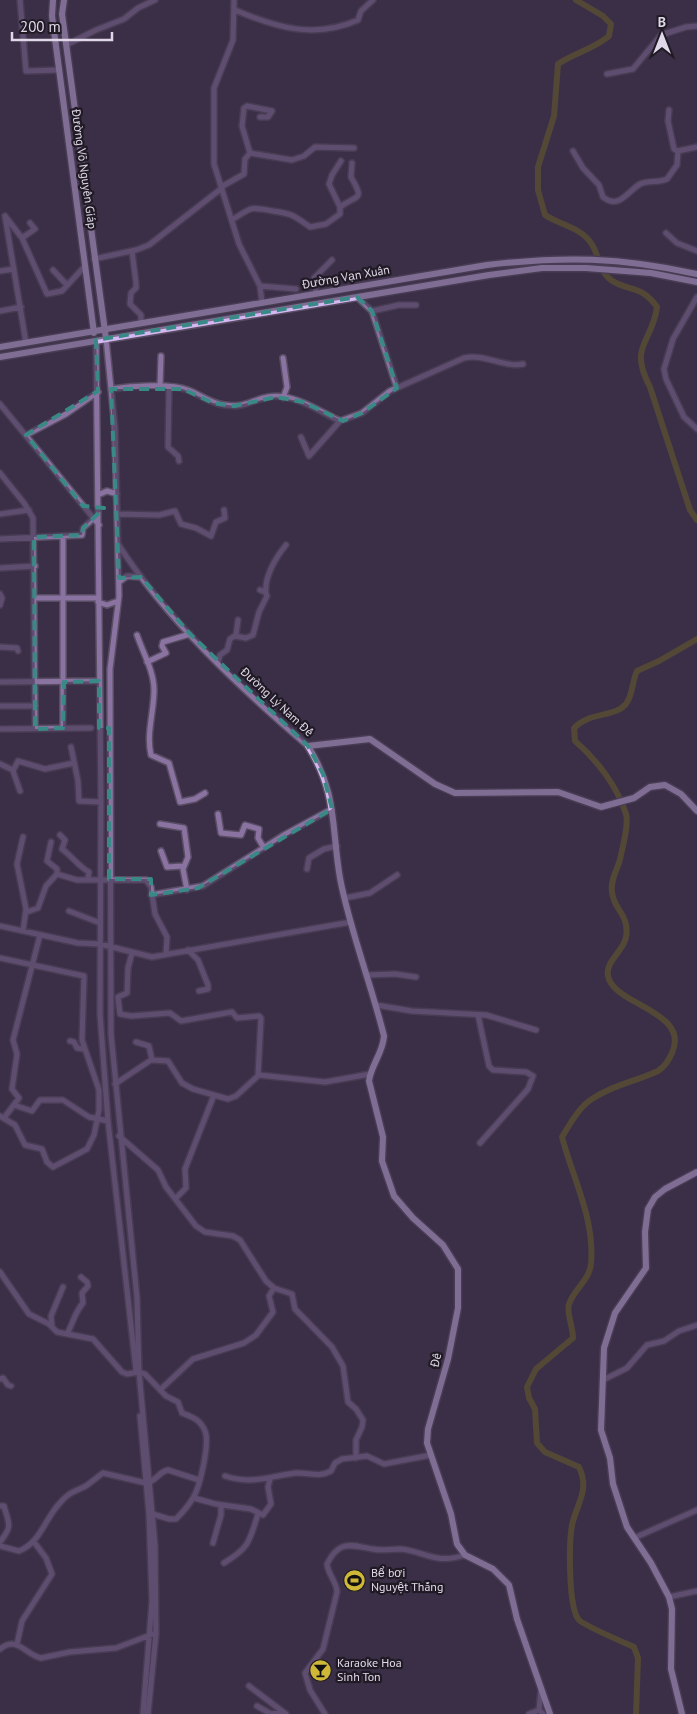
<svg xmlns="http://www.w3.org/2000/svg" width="697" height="1714" font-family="'PT Sans',sans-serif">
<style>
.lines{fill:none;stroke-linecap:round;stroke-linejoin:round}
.river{stroke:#716523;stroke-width:6}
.minor-casing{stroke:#594d64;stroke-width:8}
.major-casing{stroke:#594d64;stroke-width:9}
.minor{stroke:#8a72a1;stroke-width:5}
.major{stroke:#d5b8f1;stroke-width:6}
.marked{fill:none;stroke:#398a86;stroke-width:4;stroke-dasharray:10 6;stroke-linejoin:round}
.labels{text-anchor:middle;stroke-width:4.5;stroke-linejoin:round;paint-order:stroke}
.street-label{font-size:12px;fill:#e0d8e8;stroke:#201a25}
.poi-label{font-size:12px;fill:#e0d8e8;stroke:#201a25;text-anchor:start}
</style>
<rect width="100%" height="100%" fill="#3b2f47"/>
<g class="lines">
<path class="river" d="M576,0l27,16 8,8 -2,12c-15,13 -35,17 -51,28l-4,52 -16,51v23l7,25c15,10 35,12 46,28 8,11 8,29 20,37 17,12 30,4 46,27 -5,37 -29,38 -7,80l40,123 7,10
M636,1714l2,-56 -4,-11c-9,-4 -49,-21 -55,-27 -11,-12 -10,-78 -7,-95 5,-22 18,-35 7,-58l-34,-15 -8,-9 -2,-34 -6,-11 -2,-11 9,-18 37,-31c0,-11 -7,-27 -4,-34 5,-15 20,-23 22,-40 4,-45 -18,-85 -29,-127 8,-13 17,-30 30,-38 20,-14 45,-18 66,-28 6,-4 11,-11 14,-18 19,-42 -59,-48 -64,-77 -3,-15 16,-25 18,-39 4,-22 -13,-28 -14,-45 -2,-14 7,-24 9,-37 2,-10 8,-30 5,-41 -9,-28 -29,-54 -51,-73l-1,-13c17,-17 40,-10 52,-24 7,-9 6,-23 11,-33l22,-10 38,-22"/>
<defs>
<path id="minor" d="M20,0l6,71 33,-1
M234,0l-1,40 -19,48v76l25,80 21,42 2,17
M235,10c42,18 80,29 123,10l3,-9 12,-11
M66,45l30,-15 28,-11 14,-11 17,-8
M607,74l26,-5 28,-34 25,-8 11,-1
M669,110l-1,11 6,28 4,2 19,-4
M573,151l10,17 16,17 4,12c16,13 25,-6 37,-13 8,-4 19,-1 27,-5l10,-14 1,-14
M250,153l-8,-27 2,-18 3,-2 25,5 -4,6h-8
M221,187l23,-13 1,-15 5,-6 42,7 12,-4 11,-9 39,1
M340,207c18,-13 25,-6 11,-30l1,-14
M5,216l17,22 25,56 15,-3 23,-25
M5,216l21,127
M232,220c21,-14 18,-13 41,-9 20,3 20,4 37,16l16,-3 14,-10v-7l-11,-23 3,-9 9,-14
M666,233l11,10 20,8
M22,238l13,-9 -5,-6
M132,251l4,32v5l-5,5 -1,11 11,11v8
M94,259l42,-9 13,-5 73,-57
M53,270l14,15
M0,271l14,-2
M260,286l36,3
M316,294l-2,-16 18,-18
M357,297l15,14 25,77
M697,297l-24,42 -9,30 2,10 18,38 13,12
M0,311l21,-4
M372,311l27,-6h17
M106,339l9,89 4,168 -9,73 1,365 26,264 2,74 16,173 1,89 -8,80
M96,340l5,462 -1,212 8,107 28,249
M283,358l4,29 -4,11
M160,387l1,-31
M169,388l-1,59 10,9 1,5
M111,389c20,-3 59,-6 77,1 13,5 22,13 36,15 23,3 24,-4 44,-8 25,-5 52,15 72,24l22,-8 28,-22 74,-33c20,-5 40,10 59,6
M0,404l99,121
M26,435l40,-21 32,-22
M301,437l8,19 31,-35
M0,473l24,30 9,15 2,211
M98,495l9,-4 10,3
M0,514l29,-4
M117,514l42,1 16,-4 6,13 15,4 15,8 5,-14 9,-4 -1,-8
M0,539l82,-4 1,-7 11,-10
M118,544c48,75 122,144 190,202
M0,568l35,-2
M119,582l8,-6 14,1
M266,593c-2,-16 10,-36 20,-48
M0,594l2,4 -2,7
M35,598h63
M98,602l9,3 11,-4
M137,635c6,18 17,36 17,55 0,22 -8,44 -3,65l18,8 11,39 15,-3 10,-6
M235,636l11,2 7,-3 6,-23 8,-16 -2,-4 -5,-2
M0,647l17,1 1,3
M147,662l19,-9 -4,-7 1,-4 27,-8
M218,662l2,-7 7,-5 3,-11 6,-4 2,-15
M0,682l99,-1
M0,706h35
M63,728v-191
M0,729l91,-1
M71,747l7,34 1,20 22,1
M0,764l13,6
M20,791l-7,-20 5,-10 27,8 29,-6
M218,814l3,19 20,2 4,-10 14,4 -1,9 6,10
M160,824l24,4 4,29 -5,12 4,21
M60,835l5,5 -3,9c11,8 16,17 27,23l-1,6
M23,837l-6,27 9,45 -3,22
M51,842l-4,19 10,8v5
M161,851l6,16 16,-1
M307,869l2,-11 15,-9 13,-3
M151,895l52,-9 81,-51 48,-26
M345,898l25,-5 27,-18
M69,911l31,12
M27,912l11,-4 8,-22 11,-12 20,6h69l5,7 4,27 12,23 -1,17
M0,926l78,17 22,1 52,13 199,-35
M188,950l10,10 10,25v4l-9,2
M132,953l-4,15 -1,25 -9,4 2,17 11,2 39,-3 11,8 51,-9 5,6 22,-2 2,2 -3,58
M0,958l84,18 -2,64 17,50v20l-5,25 -7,14 -34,18 -6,-5 -5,-13 -17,-4 -10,-20 -15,-9
M367,975l28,-1 21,3
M376,1005l36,6 74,4 50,15
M478,1015l11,51 4,4 33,2 7,4 -5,13 -48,54
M70,1041l4,1 3,6 7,1
M136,1042l13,4 3,14
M115,1084l36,-24 17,1 14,22 11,6 35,10 8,-3 23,-21 66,7 45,-8
M14,1105l18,6 8,-11h23l26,17 19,4
M4,1118l15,-20 -7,-9 5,-35 -4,-14 27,-105
M119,1136l39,34 8,17 30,39 9,6 28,4 7,4 26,41 8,7 18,6 3,15 37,38 11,19 5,36 8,7 7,11 -1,7 -6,13v18
M176,1198l10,-10 -1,-19 29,-74
M0,1272l29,42 20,10 8,8 36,7 29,33 5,2 12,-2 6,2 21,22 12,6 4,11c10,4 18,6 23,18 5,12 -5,56 -12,67 -4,7 -11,15 -17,21h-7l-16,-5
M52,1327l-1,-11 12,-29
M67,1334c6,-11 8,-22 16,-31l-1,-10 6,-7 -1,-4 -6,-5
M0,1379l3,-1 5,7 3,1
M603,1380l24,-12 20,-23 17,-4 15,-10 18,-6
M160,1390l33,-31 51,-16 12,-8 17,-23 -4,-16 5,-8
M140,1416l9,98 3,87 -9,113
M225,1476c27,9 45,0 71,-3 12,-1 23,5 35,-2l4,-8 7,-4 25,-3 17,8 47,-9
M194,1498l22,6 35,5 12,6 8,-11 -3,-17 2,-8
M0,1506h4c5,19 9,19 -4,36
M634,1538l63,-28
M213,1543l8,-28v-10
M0,1546l19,5c21,-8 26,-32 40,-47 9,-11 14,-12 25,-17 7,-4 13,-10 19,-14l43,10c10,-1 12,-11 22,-13l31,10
M224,1563c26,-16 25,-21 34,-49
M669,1597l28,-6
M17,1644l5,-23 30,-47 -6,-16 -12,-16
M0,1649c18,-14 25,6 41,9l29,-6 46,-4 37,-14
M249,1686l37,28
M541,1690l-2,20 4,4
M257,1706l14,8 12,-2
M325,1714l-15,-24 -5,-17 18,-24 14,-57c0,-10 -9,-17 -10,-28 3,-6 8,-14 15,-17 9,-4 21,1 31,2 9,2 18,0 27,0 25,2 35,16 65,6
M529,1714l10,-4"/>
<path id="major" d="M53,0l-1,16 42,317
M64,0l-2,14 44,325
M0,347l487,-82c78,-9 132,-8 210,9
M0,357l489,-82 53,-7h44l65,5 46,9
M550,1714l-33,-95 -8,-34 -16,-16 -28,-14 -8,-11 -6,-30 -24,-71 1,-14 20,-70 10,-51v-39l-15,-24 -30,-27 -19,-22 -12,-35 1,-24 -14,-56c2,-16 14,-28 15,-45 -13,-53 -34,-105 -44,-158 -9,-52 -2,-84 -32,-132l62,-7 65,45 20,9 103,-1 43,15 33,-9 16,-11 15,-2 16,9 16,17
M682,1714l-11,-45 1,-60 -3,-12 -18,-34 -24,-36 -14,-43 -3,-26 -9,-28 3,-82 11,-35 31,-45 -1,-36 3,-23 7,-12 10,-8 32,-17"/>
</defs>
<use href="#minor" class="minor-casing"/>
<use href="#major" class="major-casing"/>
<use href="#minor" class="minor"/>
<use href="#major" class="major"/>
</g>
<path d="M0 0H697V1714H0ZM357,297l15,14 25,77 -35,25 -19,8 -40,-19 -27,-5 -42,9 -21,-3 -30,-14h-72l8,189 22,-1 49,57 118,112 15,28 9,35 -134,79 -47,7v-16h-42v-151h-10v-47l-35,1 -1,46 -28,1 -1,-192 48,-2 1,-7 21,-20 -21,-2 -57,-71 72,-44 -2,-51z" fill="#3b2f47" fill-opacity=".55" fill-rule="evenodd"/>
<path class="marked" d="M357,297l15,14 25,77 -35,25 -19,8 -40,-19 -27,-5 -42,9 -21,-3 -30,-14h-72l8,189 22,-1 49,57 118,112 15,28 9,35 -134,79 -47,7v-16h-42v-151h-10v-47l-35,1 -1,46 -28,1 -1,-192 48,-2 1,-7 21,-20 -21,-2 -57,-71 72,-44 -2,-51z"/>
<defs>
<symbol id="stadium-disc" viewBox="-11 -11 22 22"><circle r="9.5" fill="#cfb837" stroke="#201a25"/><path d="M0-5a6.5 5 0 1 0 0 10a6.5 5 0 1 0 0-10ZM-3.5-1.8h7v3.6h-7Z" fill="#111"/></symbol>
<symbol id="bar-disc" viewBox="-11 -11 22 22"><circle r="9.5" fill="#cfb837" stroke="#201a25"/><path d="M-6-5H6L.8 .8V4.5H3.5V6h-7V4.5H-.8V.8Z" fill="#111"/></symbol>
</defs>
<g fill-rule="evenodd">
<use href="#stadium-disc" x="342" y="1568" width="25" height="25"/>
<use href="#bar-disc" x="308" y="1658" width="25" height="25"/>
</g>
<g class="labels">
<g class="street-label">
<text transform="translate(84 169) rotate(82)" y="4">Đường Võ Nguyên Giáp</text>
<text transform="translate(346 277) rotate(-10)" y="4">Đường Vạn Xuân</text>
<text transform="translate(277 702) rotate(43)" y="4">Đường Lý Nam Đế</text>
<text transform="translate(436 1360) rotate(-77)" y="4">Đê</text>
</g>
<g class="poi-label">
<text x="371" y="1577">Bể bơi<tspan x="371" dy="14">Nguyệt Thắng</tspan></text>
<text x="337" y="1667">Karaoke Hoa<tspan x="337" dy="14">Sinh Ton</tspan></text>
</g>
</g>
<g transform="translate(662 35)" stroke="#201a25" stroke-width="4" paint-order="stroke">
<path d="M0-4L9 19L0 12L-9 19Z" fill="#e0d8e8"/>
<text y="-8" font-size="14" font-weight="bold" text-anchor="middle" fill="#e0d8e8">B</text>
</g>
<path d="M12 32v8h100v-8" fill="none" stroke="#e0d8e8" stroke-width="2.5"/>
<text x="20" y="32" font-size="15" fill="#e0d8e8" stroke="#201a25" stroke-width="4" paint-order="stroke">200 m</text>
</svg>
